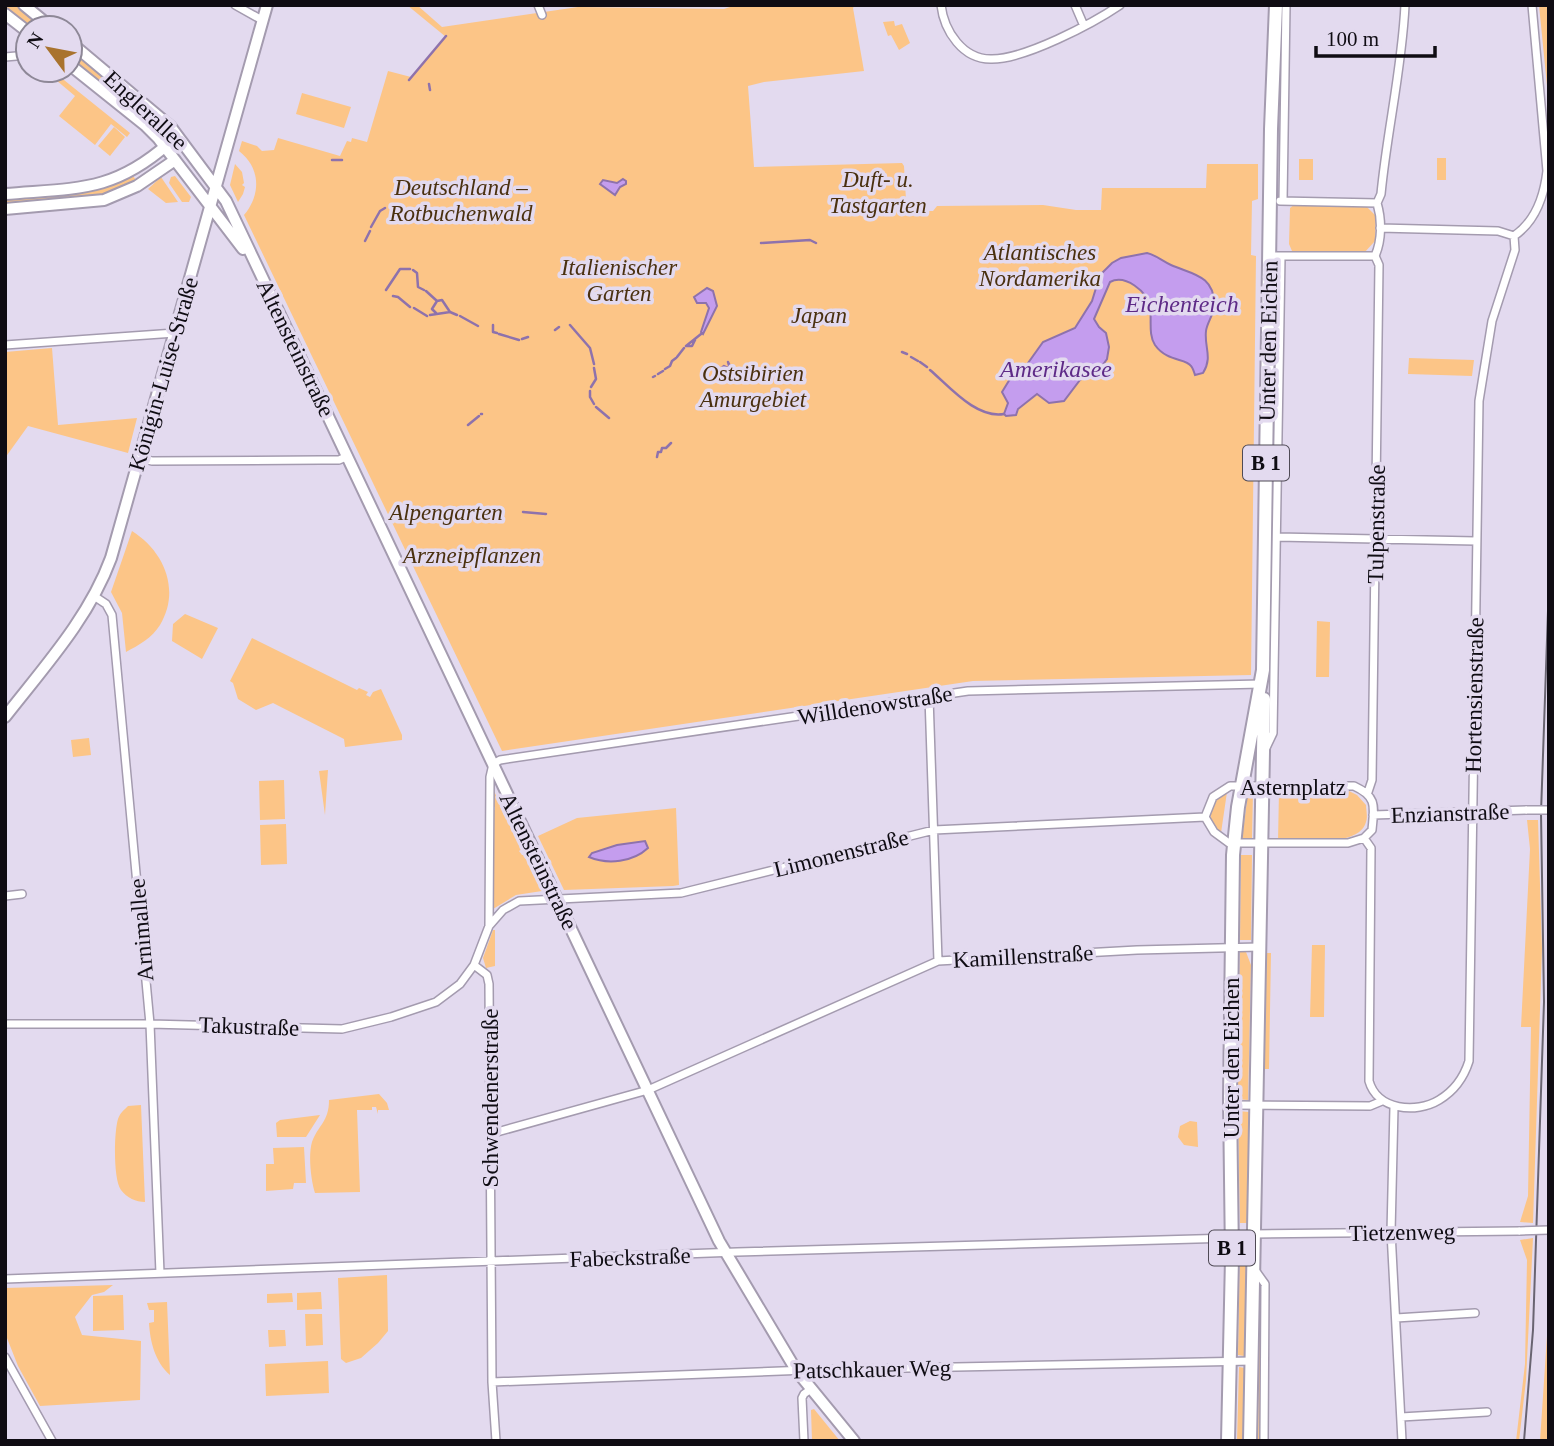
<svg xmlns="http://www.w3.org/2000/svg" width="1554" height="1446" font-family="'Times New Roman',serif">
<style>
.green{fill:#fcc587}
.water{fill:#c49dee;stroke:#8e72ac;stroke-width:2}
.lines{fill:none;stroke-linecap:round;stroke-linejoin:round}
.stream{stroke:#8e72ac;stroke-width:2.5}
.street-casing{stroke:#a49baf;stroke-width:10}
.secondary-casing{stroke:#a49baf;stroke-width:14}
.primary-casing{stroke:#a49baf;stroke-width:16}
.street{stroke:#fff;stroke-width:7}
.secondary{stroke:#fff;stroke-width:10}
.primary{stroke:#fff;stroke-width:12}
.tram{stroke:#696471;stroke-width:2}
.street-bridge-casing{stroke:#a49baf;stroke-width:10;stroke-linecap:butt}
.street-bridge{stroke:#fff;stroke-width:7}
.labels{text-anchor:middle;stroke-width:7;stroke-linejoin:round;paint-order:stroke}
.shield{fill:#e3daef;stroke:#4f4a55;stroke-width:2}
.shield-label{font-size:21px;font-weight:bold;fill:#0f0c13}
.street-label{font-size:23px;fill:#0f0c13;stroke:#e3daef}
.park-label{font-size:23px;font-style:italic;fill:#4a300f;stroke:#e3daef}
.water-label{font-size:24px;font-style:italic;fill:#5e2a87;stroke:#e3daef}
</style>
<rect width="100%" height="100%" fill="#e3daef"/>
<path class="green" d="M5,5h11l28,23h-15l-24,-19z
M407,5h10l25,22 136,-20 146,2 12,-4h119l-2,3 11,63 -100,11 -16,4 6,81 148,-4 2,3 2,34 16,4 5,7h6l4,-5 106,-1 33,5h25l1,-22h104l1,-24h51v35l-6,2 -1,54 5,1 -5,419 -278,6 -471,70 -258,-536c17,-20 17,-47 -5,-64l3,-10 15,5 5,5 12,-1 4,-12 62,18 7,-15 4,1 1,-4 15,4 21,-71 23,6 35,-40z
M1539,5h10v101z
M894,21l1,5 7,-2 8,19 -11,7 -8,-15 -3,1 -5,-14z
M75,53l88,72 -6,6 -87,-71z
M59,76l71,57 -3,4 -16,-13 -16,21 -36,-29 16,-20 -19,-16z
M302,93l49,14 -7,21 -48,-14z
M114,127l11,10 -15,19 -12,-10z
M1437,158h9v22h-9z
M1299,159h14v21h-14z
M235,164l7,8 2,11 -2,2 3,2 -2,7 -5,8 -8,-17z
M132,175l5,6 -28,14 -104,11v-9z
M175,176l16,21 -2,5h-7l-13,-19 2,-6z
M161,177l17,25 -12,1 -18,-14z
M1295,204h69l12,12 -1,25 -11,12 -72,-2 -3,-7 1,-36z
M52,348l6,77 79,-7 -9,35 -100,-27 -23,32v-106z
M1409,358l65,2 -2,16 -64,-2z
M132,531c32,20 49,59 28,94 -8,13 -21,20 -34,27l-4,-39 -11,-21z
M185,614l33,14 -16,31 -30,-18 1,-17z
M1317,621l13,1 -1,55h-13z
M252,638l105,52 2,-2 9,4 -2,3 4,2 3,-5 8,-3 21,46v5l-57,7 -1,-8 -71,-36 -17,7 -18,-11 -5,-16 -3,-2z
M89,738l2,17 -18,2 -2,-17z
M328,770l-3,45 -6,-44z
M284,780l1,39 -25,1 -1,-39z
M492,787l30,62 -3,2 3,4h2l18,36 -26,4 -23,14 -1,-99h3v-3l-3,-1z
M1279,791h70l8,4 9,10c0,5 2,12 0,17 -7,26 -67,18 -88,19z
M1227,792l-6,41c-17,-16 -13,-29 6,-41z
M1253,792l-1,46 -10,1 6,-46z
M676,808l3,77 -6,1 -109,4 -26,-54 39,-18z
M1527,820h11l4,129 -9,274 -13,-1 8,-26 3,-169h-10l9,-178z
M286,824l1,40 -26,1 -1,-40z
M1241,855h11l-1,85h-11z
M493,930h2v36l-9,2 -3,-10z
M1312,945h13l-1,72h-14z
M1240,952h6l5,13 -3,135 -11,-1z
M1266,953h5l-2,116h-5z
M379,1094l8,9 2,7h-11v4l-2,-7h-4v3h-15l3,82 -45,1c-4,-12 -7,-38 -3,-51 6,-17 17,-20 17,-42z
M141,1105l4,97c-9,0 -18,-4 -24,-12 -8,-11 -7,-58 -3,-71 2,-6 6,-9 10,-13z
M1238,1111l11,1 -2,111h-7z
M320,1115l-14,22h-29l-1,-14 4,-3z
M1190,1121l7,1 1,25 -14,-2 -6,-8 2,-11z
M304,1147l2,36h-12l-1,6 -27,2v-27h8l-1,-16z
M1533,1238l-7,142 -7,61h-3l9,-77 2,-104 -7,-20z
M1240,1253h7l-3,103 -6,-1z
M387,1275l1,56 -10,12 -17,15 -15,5 -5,-4 -3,-81z
M113,1285l-9,7 -12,3 -17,22 7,18 59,6 -1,59 -100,6 -22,-40 -13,-33v-45z
M1262,1286l-1,155h-3l2,-153z
M321,1292l1,17 -25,1v-17z
M292,1293l1,9 -26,1v-9z
M123,1295l1,35 -31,1v-35z
M167,1302l3,73c-15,-13 -20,-34 -21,-52l5,-1v-12h-5l-2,-7z
M1549,1306l-1,135h-8z
M305,1314h17l1,31 -17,1z
M268,1330h17l1,16 -17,1z
M328,1361l1,32 -63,3 -1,-32z
M1239,1367l6,1 -1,73h-7z
M814,1409l26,32h-28l-1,-31z"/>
<path class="water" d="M623,179l3,2v3l-6,3 -5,8 -15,-11 3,-4 14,3z
M1147,253c9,2 15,8 24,12 20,9 44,10 43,40 0,10 -7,17 -8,26 -2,16 7,26 -3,42l-8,2c-1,-3 -2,-7 -4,-9 -5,-8 -24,-4 -36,-21 -7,-11 -3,-25 -5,-38 -3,-16 -25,-33 -40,-25l-16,37 5,8 7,6 3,14 -2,12 -5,7 -22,14 -16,21 -15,2 -12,-9 -19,15 -2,6 -10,1 -2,-2 4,-11 -6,-11 8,-13 13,-9 20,-28 32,-14 17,-27 8,-26 12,-12 9,-5z
M707,288l6,3 4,15 -14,28 -2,-2 8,-24 -3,-5h-9l-3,-6z
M645,841l3,7c-15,14 -40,17 -59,9l3,-4 25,-8z"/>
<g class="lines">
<path class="stream" d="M409,80l37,-44
M429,84l1,6
M332,160h10
M371,227l9,-16 5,-3
M365,241l5,-10
M761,243l49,-3 6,3
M413,270l4,3 1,14 6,3
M386,290l14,-21h10
M426,291l11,10 5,-1 8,12
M393,296l5,1 12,10
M414,308l13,8
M436,313l-4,-4 5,-8
M430,315l20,-3 7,3
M460,316l18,10
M493,325v7l4,1
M570,325l20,23 4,16
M555,330l4,-3
M499,334l20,6
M522,339l6,-2
M686,346l15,-12
M686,346h6l3,-6
M902,352l5,2
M677,357l7,-9
M911,357l7,4
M920,362l7,5
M665,369l5,-3 2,-5 4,-3
M721,369l3,-3 6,3 -2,-7 4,8
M930,370c19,16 46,49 74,44
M658,374l5,-3
M653,377l2,-1
M591,387l5,-8 -2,-11
M590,391v6l4,7
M596,407l13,11
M481,414h1
M468,425l11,-9
M657,457l1,-5h3l1,-4h4l5,-5
M523,512l23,2"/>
<defs>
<path id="street" d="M235,5l27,15
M538,5l4,10
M941,5c3,26 22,55 51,54 33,0 100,-35 128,-54
M1075,5l9,21
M5,57l23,-2
M1280,201l97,2
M1283,201l3,-196
M1377,203l4,-9c6,-63 21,-125 24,-189
M1380,228l118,3 16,5
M1514,236c22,-15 30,-39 33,-65l-15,-166
M1269,256h106
M1375,256c7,-16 7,-36 2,-53
M5,345l170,-12
M140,458l12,3 169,-1h18l9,-4
M1277,537l199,4
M94,596l12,8 6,11 38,409 10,249
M929,697l9,264
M1265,750l8,-17 8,-477
M1230,786h124c24,11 20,21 18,44l-8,8 -16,5h-119l-15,-11 -9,-15 8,-20z
M1368,792l4,-12 7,-515 -4,-9
M1373,815l154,-5
M1364,838l7,10 -2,233c8,29 47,33 70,19 15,-9 25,-23 30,-39l10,-660 13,-80 23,-71 -1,-14
M5,896l17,-2
M489,926l14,-16 16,-9 162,-8 253,-63 271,-13
M474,965l13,10 2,9 3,398 4,59
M5,1024h145l192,5 49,-12 45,-15 24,-18 14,-19 15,-39 1,-149 3,-13 7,-4 468,-69 293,-7
M1230,1105l140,1 12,-5
M1394,1107l-3,125 11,209
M490,1134l158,-44 290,-129 199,-11 122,-3
M1255,1270l10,14 -1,157
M5,1279l732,-27 495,-14 22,-4 266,-3
M1396,1318l79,-5
M5,1357l47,84
M492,1382l315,-12 445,-9
M1401,1417l86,-5
M804,1441l-2,-43 2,-4 7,-5"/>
<path id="secondary" d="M24,5l28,23
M5,14l23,18
M70,42l100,84 56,75 493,1040 77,129 58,71
M70,65l75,60 13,13 85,111
M5,194c70,-6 107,-1 163,-50
M5,209l99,-9 33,-14 38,-26
M5,717c39,-50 84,-99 106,-159l156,-553"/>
<path id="primary" d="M1228,1441l4,-183 -2,-159 3,-244 5,-48 25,-137 8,-541 5,-124
M1250,1441l14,-742"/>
</defs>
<use href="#street" class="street-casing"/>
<use href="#secondary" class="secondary-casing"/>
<use href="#primary" class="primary-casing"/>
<use href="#street" class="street"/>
<use href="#secondary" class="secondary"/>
<use href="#primary" class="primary"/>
<path class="tram" d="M1524,1441l9,-111 11,-328 -3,-189 8,-231"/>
<defs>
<path id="street-bridge" d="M1527,810h22
M1520,1231l29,-1"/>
</defs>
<use href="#street-bridge" class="street-bridge-casing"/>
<use href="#street-bridge" class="street-bridge"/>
</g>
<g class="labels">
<g class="shield">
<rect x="1243" y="445.5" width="46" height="35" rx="5"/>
<rect x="1209" y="1230.5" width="46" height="35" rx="5"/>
</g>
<g class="shield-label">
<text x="1266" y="470">B 1</text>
<text x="1232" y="1255">B 1</text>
</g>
<g class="street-label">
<text transform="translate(146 110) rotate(43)" y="8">Englerallee</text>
<text transform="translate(1268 341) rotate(-89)" y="8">Unter den Eichen</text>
<text transform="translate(296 348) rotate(64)" y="8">Altensteinstraße</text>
<text transform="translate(163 374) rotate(-74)" y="8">Königin-Luise-Straße</text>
<text transform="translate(1376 524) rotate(-89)" y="8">Tulpenstraße</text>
<text transform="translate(1474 695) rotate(-89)" y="8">Hortensienstraße</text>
<text transform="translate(875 705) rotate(-9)" y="8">Willdenowstraße</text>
<text x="1293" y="795">Asternplatz</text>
<text transform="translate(1450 813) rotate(-2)" y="8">Enzianstraße</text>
<text transform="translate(841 853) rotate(-14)" y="8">Limonenstraße</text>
<text transform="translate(539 861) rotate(64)" y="8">Altensteinstraße</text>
<text transform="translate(141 930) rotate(-95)" y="8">Arnimallee</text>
<text transform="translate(1023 956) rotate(-3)" y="8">Kamillenstraße</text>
<text transform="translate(249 1026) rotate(2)" y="8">Takustraße</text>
<text transform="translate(1231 1058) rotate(-90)" y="8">Unter den Eichen</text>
<text transform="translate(490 1098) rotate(-90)" y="8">Schwendenerstraße</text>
<text transform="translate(1402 1232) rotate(-1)" y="8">Tietzenweg</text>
<text transform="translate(630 1257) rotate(-2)" y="8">Fabeckstraße</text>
<text transform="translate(872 1369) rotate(-1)" y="8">Patschkauer Weg</text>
</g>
<g class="park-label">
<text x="878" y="187">Duft- u.<tspan x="878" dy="26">Tastgarten</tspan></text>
<text x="461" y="195">Deutschland –<tspan x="461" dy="26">Rotbuchenwald</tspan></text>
<text x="1040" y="260">Atlantisches<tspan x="1040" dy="26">Nordamerika</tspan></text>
<text x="619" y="275">Italienischer<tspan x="619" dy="26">Garten</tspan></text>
<text x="819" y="323">Japan</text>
<text x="753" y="381">Ostsibirien<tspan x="753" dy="26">Amurgebiet</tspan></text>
<text x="446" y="520">Alpengarten</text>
<text x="472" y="563">Arzneipflanzen</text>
</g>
<g class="water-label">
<text x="1182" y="312">Eichenteich</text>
<text x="1056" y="377">Amerikasee</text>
</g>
</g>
<rect width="1554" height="1446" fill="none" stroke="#0f0c13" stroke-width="14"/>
<g transform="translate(49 49) rotate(302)"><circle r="33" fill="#e3daef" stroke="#8e8897" stroke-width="2"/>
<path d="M0-5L12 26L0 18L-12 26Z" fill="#a9732e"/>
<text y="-10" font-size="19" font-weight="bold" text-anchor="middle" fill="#0f0c13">N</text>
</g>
<path d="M1316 46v10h119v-10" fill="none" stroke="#0f0c13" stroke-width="3.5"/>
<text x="1326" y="46" font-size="21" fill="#0f0c13" stroke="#e3daef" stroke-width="5" paint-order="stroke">100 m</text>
</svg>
